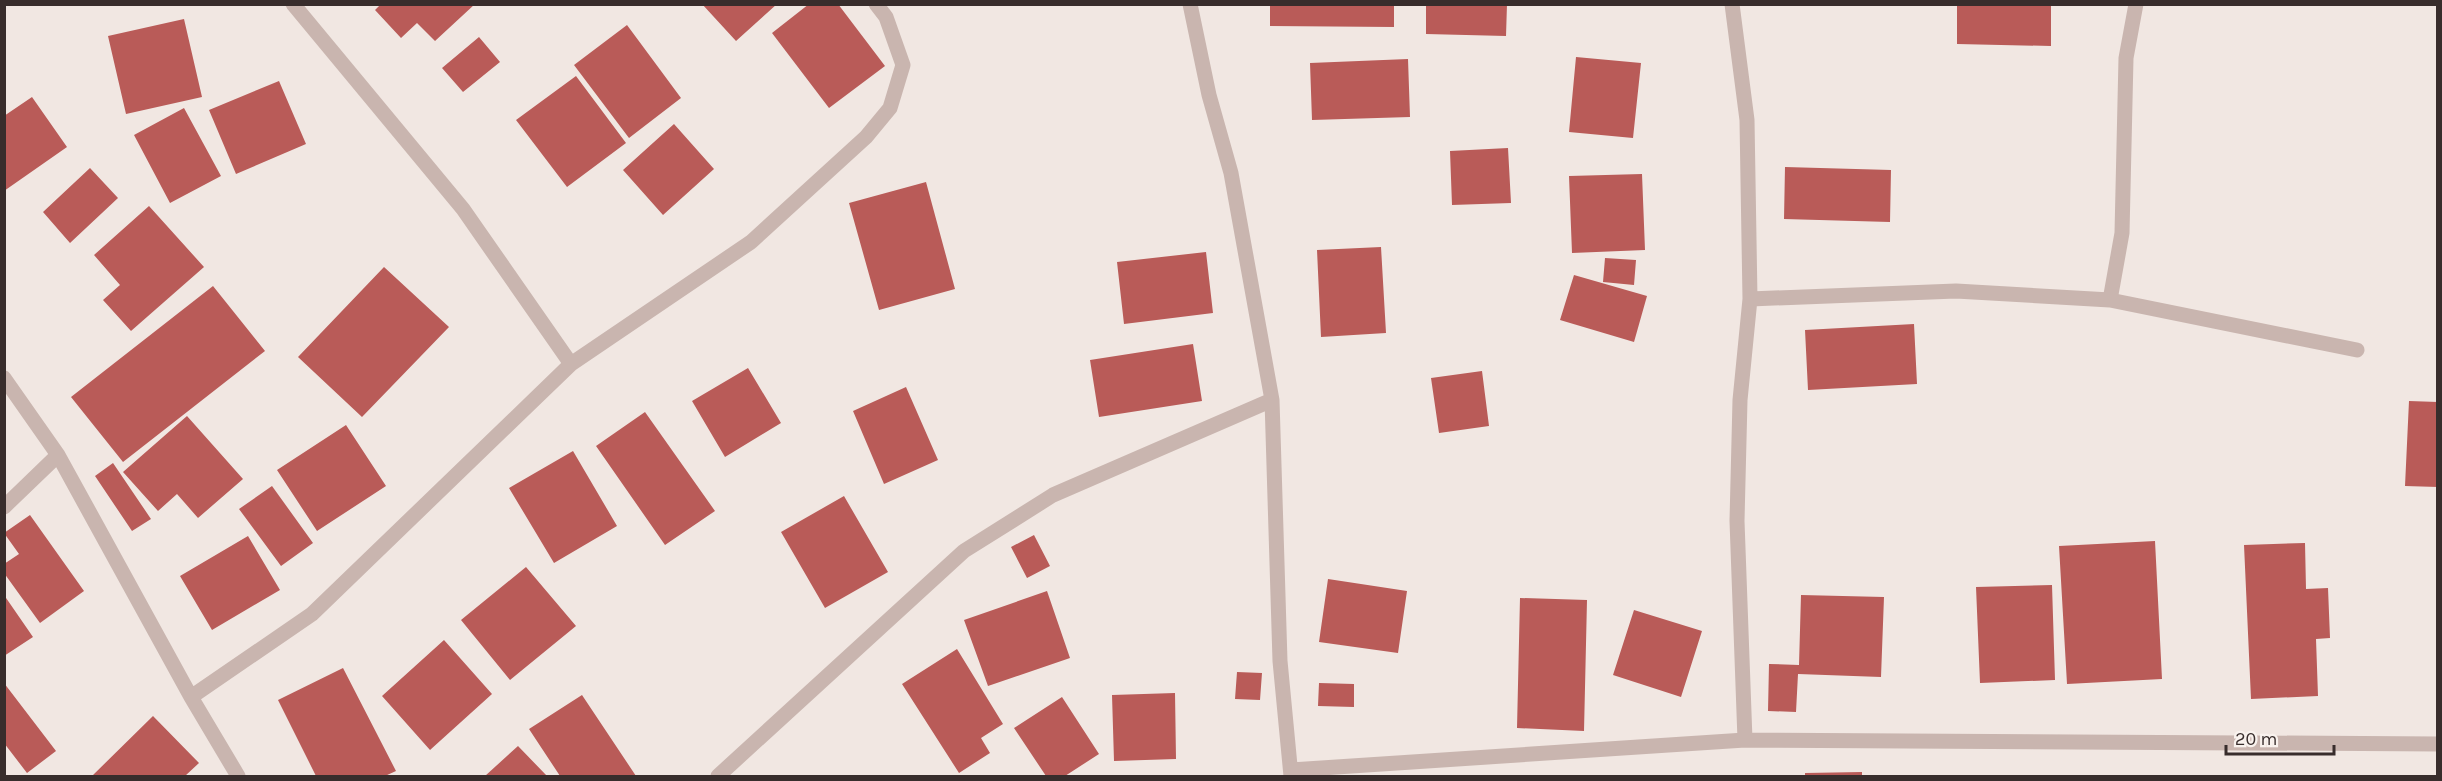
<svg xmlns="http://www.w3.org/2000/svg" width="2442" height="781" font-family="Karla,sans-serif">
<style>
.building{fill:#b95b58}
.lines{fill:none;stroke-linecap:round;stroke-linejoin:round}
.minor{stroke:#c9b5af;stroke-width:15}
</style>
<rect width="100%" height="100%" fill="#f1e7e2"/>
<path class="building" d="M381,4h94l-40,37 -18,-18 -16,15 -26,-28z
M702,4h75l-41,37z
M809,4h29l47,62 -56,42 -57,-75z
M1270,4h124v23l-124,-1z
M1426,4h81l-1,32 -80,-2z
M1957,4h94v42l-94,-2z
M184,19l18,78 -76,17 -18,-78z
M627,25l54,73 -52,40 -55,-73z
M479,37l21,25 -37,30 -21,-24z
M1576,57l65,6 -8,75 -64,-6z
M1408,59l2,58 -98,3 -2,-57z
M576,76l50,67 -59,44 -51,-67z
M279,81l27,63 -70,30 -27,-64z
M32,97l35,50 -63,44v-75z
M184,108l37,68 -51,27 -36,-68z
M674,124l40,45 -51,46 -40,-45z
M1508,148l3,55 -59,2 -2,-54z
M1785,167l106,3 -1,52 -106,-3z
M90,168l28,30 -48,45 -27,-31z
M1642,174l3,76 -73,3 -3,-77z
M926,182l29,107 -76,21 -30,-107z
M149,206l55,61 -73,64 -28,-31 17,-15 -26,-30z
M1381,247l5,86 -65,4 -4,-87z
M1206,252l7,61 -89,11 -7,-62z
M1605,258l31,2 -2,25 -31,-3z
M384,267l65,60 -87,90 -64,-60z
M1574,275l73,21 -13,46 -74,-22z
M213,286l52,65 -142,111 -52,-65z
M1914,324l3,60 -109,6 -3,-60z
M1193,344l9,57 -103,16 -9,-57z
M748,368l33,55 -56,34 -33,-56z
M1482,371l7,55 -50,7 -8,-55z
M906,387l32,73 -54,24 -31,-73z
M2409,401l29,1v85l-33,-1z
M645,412l70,99 -50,34 -69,-99z
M187,416l56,63 -45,39 -21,-24 -19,17 -35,-39z
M346,425l40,61 -69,45 -40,-61z
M573,451l44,75 -63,37 -45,-75z
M113,463l38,56 -19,12 -37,-55z
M272,486l41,57 -32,23 -42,-57z
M844,496l44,76 -63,36 -44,-76z
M30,515l54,76 -44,32 -36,-50v-9l15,-10 -15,-21z
M1034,535l16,31 -23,12 -16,-31z
M248,536l32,54 -68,40 -32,-54z
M2155,541l7,138 -95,5 -8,-138z
M2305,543l1,46 22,-1 2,50 -14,1 2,57 -67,3 -7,-154z
M526,567l50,59 -66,54 -49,-60z
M1328,579l79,12 -9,62 -79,-11z
M2052,585l3,95 -75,3 -4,-96z
M1047,591l23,67 -82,28 -24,-66z
M4,595l29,42 -29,19z
M1801,595l83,2 -3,80 -83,-3 -2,38 -28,-1 1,-47 30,1z
M1520,598l67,2 -3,131 -67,-3z
M1634,610l68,21 -21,66 -68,-22z
M444,640l48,54 -62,56 -48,-54z
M957,649l46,75 -22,14 9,15 -31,20 -57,-89z
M343,668l53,103 -11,5h-69l-38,-76z
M1237,672l25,1 -2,27 -25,-1z
M4,683l52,68 -29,22 -23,-30z
M1319,683l35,1v23l-36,-1z
M1175,693l1,66 -62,2 -2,-66z
M582,695l54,81h-76l-31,-47z
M1062,697l37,57 -34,22h-19l-32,-48z
M153,716l46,47 -14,13h-93z
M518,746l29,30h-62z
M1862,772v4h-57v-3z"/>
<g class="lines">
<path class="minor" d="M293,4l170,205 108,155
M1190,4l19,91 22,78 41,227 8,261 11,115
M1732,4l15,116 3,179 -10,101 -3,121 8,219
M1750,299l206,-8 154,9 247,50
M2110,300l12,-67 4,-175 10,-54
M4,378l54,77 133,242 47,79
M4,507l54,-52
M191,697l121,-83 259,-250 180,-122 115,-105 24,-29 13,-43 -17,-48 -10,-13
M1291,770l454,-30 693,4
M718,776l246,-225 89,-56 219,-95"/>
</g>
<rect width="2442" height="781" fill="none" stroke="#382d2c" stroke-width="12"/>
<path d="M2226 745v9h108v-9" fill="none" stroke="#382d2c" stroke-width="3"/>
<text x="2235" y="745" font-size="18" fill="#382d2c" stroke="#f9f2ee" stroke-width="4.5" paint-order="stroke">20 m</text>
</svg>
